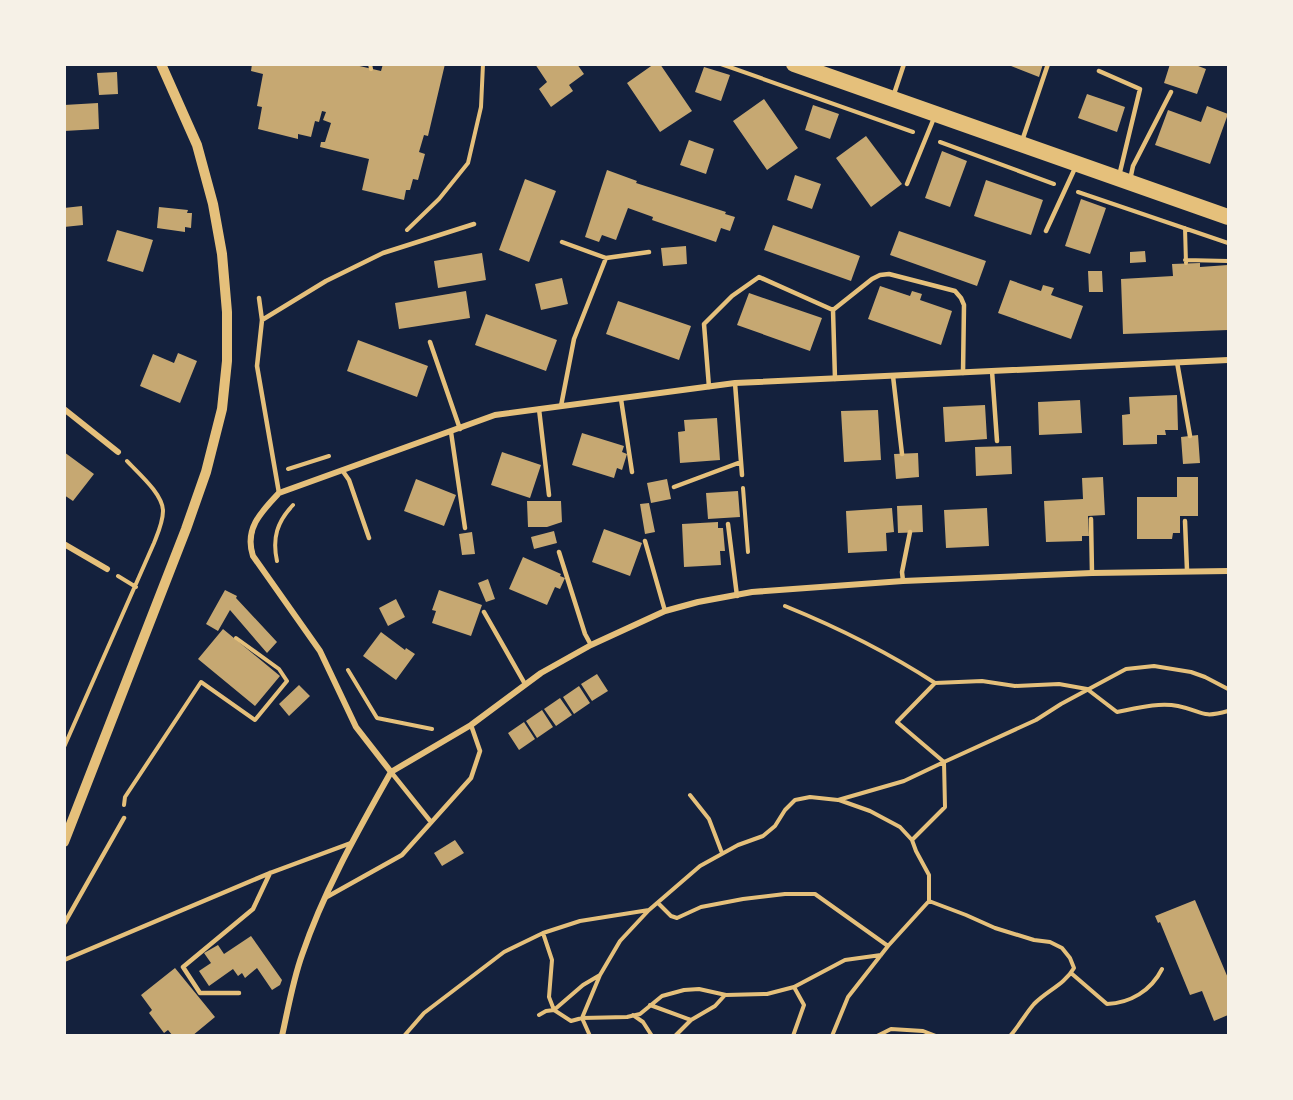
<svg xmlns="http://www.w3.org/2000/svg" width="1293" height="1100" font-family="'Asap Condensed',sans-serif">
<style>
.building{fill:#c6a872}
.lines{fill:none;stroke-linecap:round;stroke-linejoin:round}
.path{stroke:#e5c07b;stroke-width:4}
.service{stroke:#e5c07b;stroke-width:4.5}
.minor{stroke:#e5c07b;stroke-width:6}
.tertiary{stroke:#e5c07b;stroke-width:10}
.trunk{stroke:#e5c07b;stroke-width:16}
</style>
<rect width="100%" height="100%" fill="#14213d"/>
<path class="building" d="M252,64h99l30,7 2,-7h62l-17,72 -4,-1 -5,17 6,2 -7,26 -5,-1 -3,11h-4l-2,10 -42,-10 7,-31 -49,-12 1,-5h4l6,-19 -8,-3 3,-8 -4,-1 -3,11 -4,-1 -4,16 -13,-3v5l-40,-10 4,-22 -5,-1 6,-32 -12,-3z
M535,64h42l7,10 -15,11 4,6 -22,16 -12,-18 8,-7z
M654,64h6l32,47 -32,21 -33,-49z
M1006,64h37l-4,13z
M1170,64h23l13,5 -9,25 -33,-11z
M704,67l26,8 -9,26 -26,-9z
M117,72l1,22 -19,1 -2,-22z
M1087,94l38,13 -8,25 -39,-14z
M764,99l34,49 -31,22 -34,-49z
M98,103l1,26 -35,2v-26z
M813,105l26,9 -9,25 -25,-9z
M1207,106l21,8 -18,50 -55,-19 13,-35 33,12z
M866,136l36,48 -31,23 -35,-49z
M689,140l25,9 -8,25 -26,-9z
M942,151l25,10 -17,46 -25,-9z
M607,170l30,11 -1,2 90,29 -1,2 10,3 -5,14 -9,-3 -5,14 -64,-22 1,-3 -25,-9 -12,32 -14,-5 -3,7 -14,-5z
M795,175l26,9 -9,25 -25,-9z
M525,179l31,12 -27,71 -30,-12z
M986,180l57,20 -12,35 -57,-19z
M1081,199l25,9 -16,46 -25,-8z
M82,206l1,19 -19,2v-19z
M159,207l29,3 -1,3h5l-1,15 -6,-1v5l-28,-4z
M773,225l87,31 -9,25 -87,-31z
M117,230l36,10 -10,32 -36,-11z
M899,231l87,30 -9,25 -87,-31z
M686,246l1,18 -24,2 -2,-18z
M1145,251l1,11 -16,1v-11z
M482,253l4,27 -48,8 -4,-27z
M1200,263v4l28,-2v65l-105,4 -2,-55 52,-3 -1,-12z
M1088,271h14l1,21h-14z
M562,278l6,26 -27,6 -6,-26z
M1010,280l31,11 2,-6 11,3 -3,7 32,11 -12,33 -73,-26z
M880,286l30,10 2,-5 10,3 -2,6 32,11 -11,34 -73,-26z
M466,291l4,27 -71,11 -4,-26z
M749,293l73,25 -12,33 -73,-26z
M618,301l73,25 -12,34 -73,-26z
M486,314l71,26 -11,31 -71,-26z
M358,340l70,26 -11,31 -70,-26z
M178,353l19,8 -17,42 -40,-17 13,-32 21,9z
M1177,395l1,35h-13l1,5h-9v9l-34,1 -1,-30 8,-1 -1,-17z
M1080,400l2,33 -43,2 -1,-33z
M985,405l2,34 -42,3 -2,-35z
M878,410l3,50 -37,2 -3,-51z
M717,418l3,42 -40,3 -2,-31 7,-1 -1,-11z
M582,433l42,13 -2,6 5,2 -5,16 -5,-2 -3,10 -42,-13z
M1198,435l2,28 -17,1 -2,-27z
M1011,446l1,28 -36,2 -1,-29z
M64,452l30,22 -21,27 -9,-6z
M502,452l39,13 -11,33 -39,-13z
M918,453l1,24 -23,2 -2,-25z
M1103,477l2,38 -17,1 1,20h-7v5l-36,1 -2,-41 39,-2 -1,-21z
M1177,477h21v39h-18v17h-7l-1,6h-35v-42h40z
M416,479l40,16 -12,31 -40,-15z
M667,479l4,20 -20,4 -4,-20z
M738,491l2,26 -32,2 -2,-26z
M527,501h34l1,21 -15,5h-19z
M649,503l6,29 -10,2 -5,-30z
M922,505l1,27 -25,1 -1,-27z
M892,508l2,24 -8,1 1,18 -39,2 -2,-42z
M987,508l2,38 -43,2 -2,-38z
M718,522v6h5l2,23h-5l1,14 -37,2 -2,-43z
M604,529l38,14 -12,33 -38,-14z
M554,531l3,12 -23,6 -3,-12z
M472,532l3,22 -13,1 -3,-21z
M523,557l38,17 -1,2 5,2 -5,11 -5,-2 -8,18 -38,-16z
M488,579l7,20 -9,3 -8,-19z
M225,590l12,6 -1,2 41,44 -10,11 -37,-43 -12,21 -12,-7z
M439,590l43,15 -11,31 -39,-13 4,-12 -4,-1z
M396,599l9,18 -17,9 -9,-18z
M223,629l57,47 -25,30 -57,-47z
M381,632l24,18 1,-2 9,6 -19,26 -33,-24z
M597,674l11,17 -16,10 -11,-17z
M299,685l11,11 -21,20 -10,-12z
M579,686l11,17 -16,11 -11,-17z
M560,698l12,17 -16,11 -12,-17z
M542,710l11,17 -16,11 -11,-17z
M524,722l11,17 -16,11 -11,-17z
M455,840l9,13 -22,13 -8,-13z
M1195,900l33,78v37l-14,6 -12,-30 -12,4 -30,-73 -2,1 -3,-7z
M251,936l31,44 -2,5 -8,5 -15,-22 -12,10 -3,-5 -4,3 -5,-7 -24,17 -10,-15 12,-8 -7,-10 14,-8 6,9z
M175,968l40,49 -23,19h-19l-5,-6 -4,3 -15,-20 3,-3 -11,-15z"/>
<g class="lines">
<path class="path" d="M370,64l1,5
M721,64l192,68
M940,142l114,42
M1078,192l150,51
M1185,228l1,35
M407,230l32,-31 29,-36 13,-56 2,-43
M1185,260l43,1
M288,469l41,-13
M743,488l5,64
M277,561c-5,-23 0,-39 16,-56
M118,576l18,11
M348,670l29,48 55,11
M935,683l47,-2 33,5 44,-2 28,5 30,23c20,-4 42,-10 61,-6 25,5 22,13 50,5
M64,747l90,-204c4,-10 9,-21 9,-32 0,-17 -25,-38 -36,-50
M690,795l19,24 13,34
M124,805l1,-8 76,-115 54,38 32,-39 -8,-12 -43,-31
M912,840l33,-33 -1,-45 92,-42 25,-16 65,-35 28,-3 37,6 14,5 23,12
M929,901l37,14 29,13 39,12 16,2 12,6 8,10 4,10c-10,17 -26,22 -40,36 -8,9 -15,22 -24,32
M658,903l13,13 6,2 24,-11 42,-8 42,-5h30l73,52
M543,933l9,27 -3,37 5,13 29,-25 17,-10 -18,43 8,18
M1071,973l36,31c23,-1 44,-13 55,-35
M600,975l20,-34 28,-30
M650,1005l41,15 24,-14 10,-11
M539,1015l7,-4 8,-1 17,11 11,-3 45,-1 13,-3 22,-18 22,-6 15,-1 27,6 41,-1 27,-7 51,-27 36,-5
M633,1015l10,7 9,14
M404,1036l20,-23 80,-61 39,-19 37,-12 69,-11 51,-44 38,-21 25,-9 12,-10 10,-16 10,-10 15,-3 28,3 66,-19 40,-19 -47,-40 38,-39c-49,-32 -96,-55 -150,-77
M675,1036l16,-16
M793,1036l11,-31 -10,-18
M832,1036l16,-39 40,-51 41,-45v-26l-13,-24 -4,-11 -12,-13 -30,-16 -31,-11
M877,1036l14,-7 32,2 13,5"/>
<path class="service" d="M1099,71l41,18 -21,87
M893,97l11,-33
M1022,141l26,-77
M1130,180l3,-14 38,-74
M907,184l27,-66
M1046,231l30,-65
M562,242l44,16
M259,298l3,22
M430,342l30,87
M1177,362l13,74
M992,371l5,70
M893,376l9,78
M835,379l-2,-69 39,-31 8,-4 9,-1 66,17 6,7 3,7 -1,68
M735,383l7,92
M709,387l-5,-63 28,-28 27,-19 74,33
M621,399l11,73
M561,406l13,-67 32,-81 43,-6
M539,409l10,86
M451,432l14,96
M342,470l7,10 20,58
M674,487l67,-25
M279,493l-22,-127 5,-46 64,-39 57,-28 91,-29
M1091,519l1,54
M1185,521l2,49
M728,524l9,72
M645,541l20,70
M559,552l26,82 6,11
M903,581l-1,-9 8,-40
M484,612l41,72
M391,772l40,50
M325,898l77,-43 69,-77 9,-27 -9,-26
M64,924l60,-106
M64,960l206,-87 81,-30
M239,993h-39l-17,-26 70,-58 17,-36"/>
<path class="minor" d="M64,409l54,43
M64,544l43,25
M391,772l-35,-45 -36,-76 -67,-95c-9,-27 8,-44 26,-63l216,-78 240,-32 493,-23
M391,772l80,-47 70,-52 50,-28 74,-34 33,-9 54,-10 151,-11 189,-8 136,-2
M282,1036c6,-27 11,-56 20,-81 22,-65 56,-124 89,-183"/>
<path class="tertiary" d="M64,842l122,-313 20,-57 16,-63 5,-48v-49l-5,-58 -9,-50 -16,-59 -36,-81"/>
<path class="trunk" d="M794,64l434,153"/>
</g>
<rect width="1293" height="1100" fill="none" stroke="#f6f1e7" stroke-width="132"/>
</svg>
